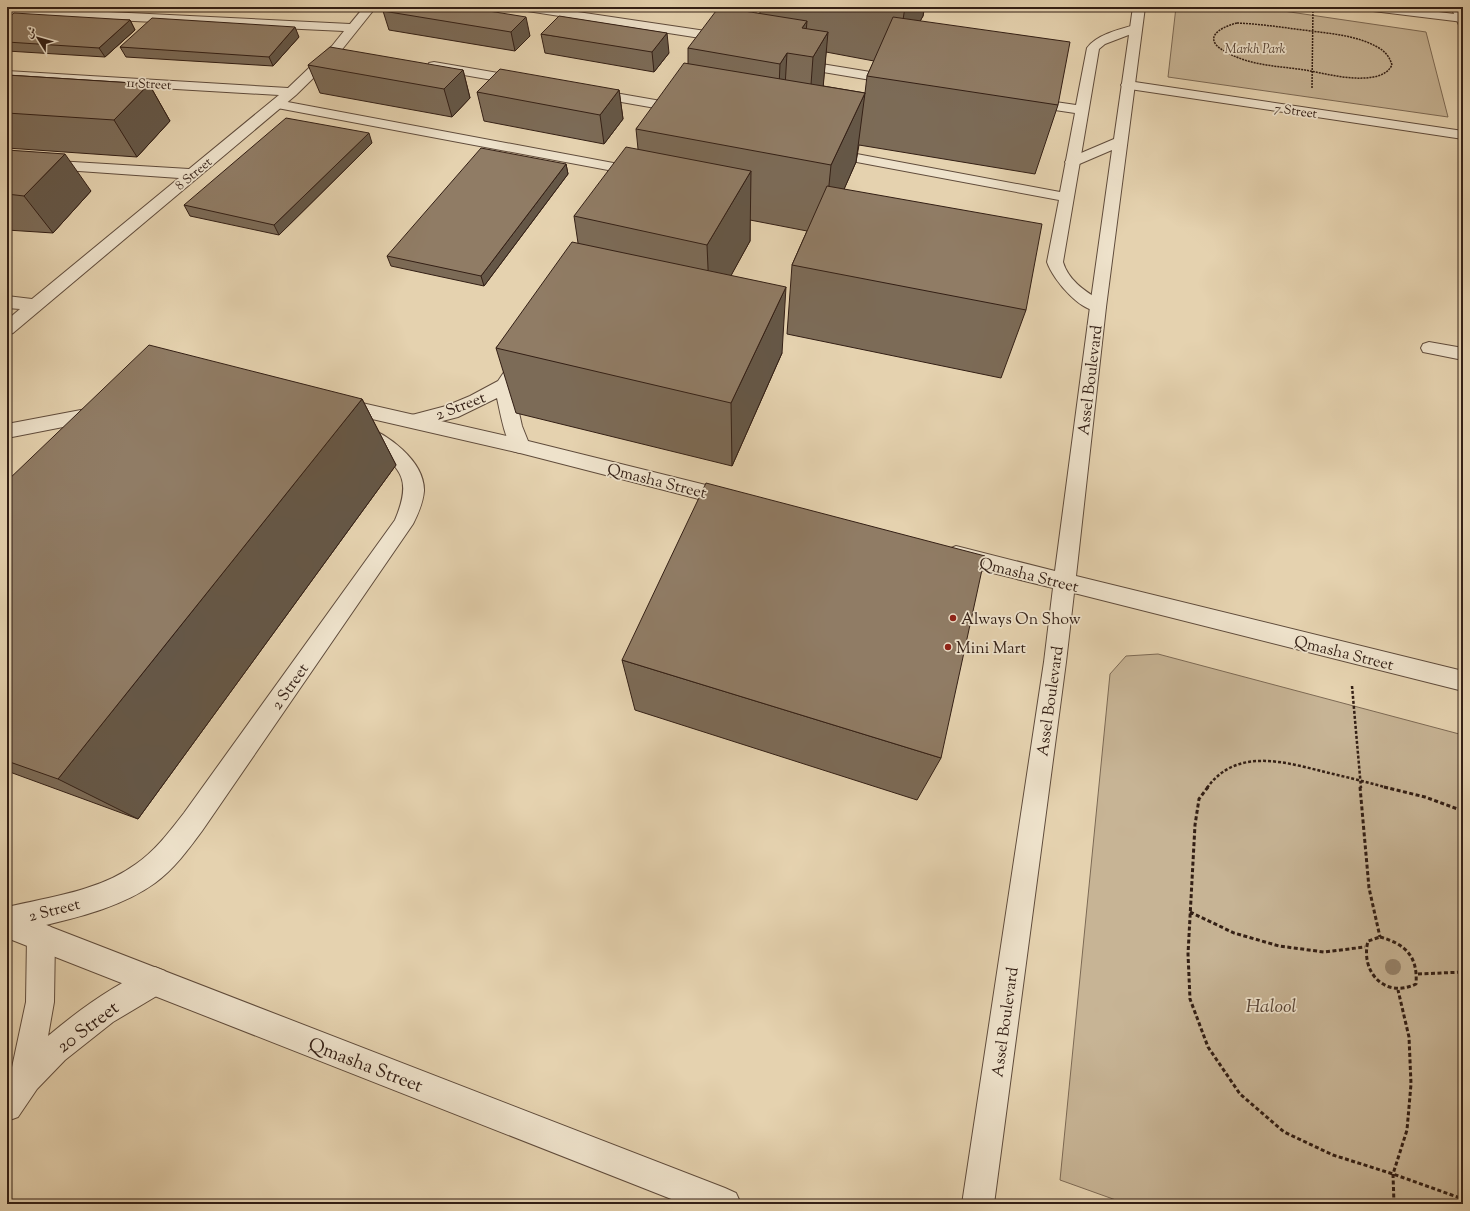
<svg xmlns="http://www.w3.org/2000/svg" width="1470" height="1211" font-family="'Sorts Mill Goudy',Amiri,serif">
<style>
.green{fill:#c7b495;stroke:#7d6a55}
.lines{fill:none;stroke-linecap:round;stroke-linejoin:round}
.service-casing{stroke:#604c3c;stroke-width:2}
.minor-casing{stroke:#604c3c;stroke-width:2}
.tertiary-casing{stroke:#604c3c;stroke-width:2}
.path-far2{stroke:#331f15;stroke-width:1.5;stroke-dasharray:2 1;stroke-linecap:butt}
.path-far1{stroke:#331f15;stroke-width:2.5;stroke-dasharray:3 2;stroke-linecap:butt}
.path{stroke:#331f15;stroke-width:3;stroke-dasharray:4 2.5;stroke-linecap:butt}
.service{fill:#eee2cb;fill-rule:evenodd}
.minor{fill:#eee2cb;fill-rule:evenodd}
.tertiary{fill:#eee2cb;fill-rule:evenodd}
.tree{fill:#97846c}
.wall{fill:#7c6b57;stroke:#331f15;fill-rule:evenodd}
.shaded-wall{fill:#655747;stroke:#331f15}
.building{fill:#907c65;stroke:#331f15}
.poi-dot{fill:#8f2418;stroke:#eee2cb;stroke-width:1.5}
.labels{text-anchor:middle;stroke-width:3.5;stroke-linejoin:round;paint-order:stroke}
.far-park-label{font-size:13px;font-style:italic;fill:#584435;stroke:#eee2cb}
.far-street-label{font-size:13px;fill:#331f15;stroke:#eee2cb}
.street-label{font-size:16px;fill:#331f15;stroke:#eee2cb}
.poi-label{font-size:16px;fill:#331f15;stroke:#eee2cb;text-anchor:start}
.near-park-label{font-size:19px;font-style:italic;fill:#584435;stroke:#eee2cb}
.near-street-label{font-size:19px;fill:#331f15;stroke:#eee2cb}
</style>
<rect width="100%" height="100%" fill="#e5d2af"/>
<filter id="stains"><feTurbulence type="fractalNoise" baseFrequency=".005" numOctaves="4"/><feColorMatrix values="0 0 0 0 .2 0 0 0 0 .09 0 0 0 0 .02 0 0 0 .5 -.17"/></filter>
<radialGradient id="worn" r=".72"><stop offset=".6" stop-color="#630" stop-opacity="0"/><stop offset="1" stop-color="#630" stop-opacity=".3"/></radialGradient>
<path class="green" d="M1176,7h80l170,25 22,85 -280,-40z
M1158,654l305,81v469h-336l-67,-24 50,-506 16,-18z"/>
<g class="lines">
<defs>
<path id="service" d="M515,7h29l182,27 4,1 2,3 -2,3 -4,1 -205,-32 -4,-1z
M1135,25l4,2 2,2 -2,2 -34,13 -6,5 -36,213c6,20 24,30 41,41l2,4 -2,4c-21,5 -51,-31 -57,-49l12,-62 -229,-43 -5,-1 -2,-3 2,-3 5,-1 230,43 15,-79 -47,-7 -5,-1 -1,-3 1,-3 5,-1 48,7 11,-57c9,-13 33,-19 48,-23z
M797,60l98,16 4,1 2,3 -2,3 -4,1 -102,-17 -2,-3 2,-3z
M277,100l363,68 5,1 2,3 -2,3 -5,1 -368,-69 -1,-3 1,-3z
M1429,342l34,6v12l-40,-8 -2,-4 2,-4z"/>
<path id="minor" d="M7,7l343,17 14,-17h12l-36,45 -44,43 -283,238 -6,2v-15l13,-11 -13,-1v-12l25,3 147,-121 -172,-12v-8l182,11 90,-74 -272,-16v-8l281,17 44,-42 12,-15 -337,-16z
M747,7h12l-21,32h-8l-2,-3z
M1367,7h33l62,8 1,7 -90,-11 -4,-1z
M434,62l88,15 5,1 2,3 -2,3 -5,1 -93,-16 -1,-3 1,-3z
M1128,81l335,50v8l-340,-51 -2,-3 2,-3z
M592,89l92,16 5,1 2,3 -2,3 -5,1 -97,-17 -2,-3 2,-3z
M523,351l6,2 3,4 -19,29 9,40 8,20 -3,5 -7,2 -7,-2c-9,-16 -12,-35 -16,-53l-39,19 -43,11 -7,-2 -2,-5 2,-5 38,-10 24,-10 28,-15 19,-28z
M361,425c26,8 64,36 63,66 -1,12 -6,23 -11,33l-211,307c-14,19 -28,38 -47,52 -32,23 -72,33 -109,42l5,2 4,10 -1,65 -6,34c32,-27 68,-53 107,-69l10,4 4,10 -4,10 -52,31 -48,38 -28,29 -19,28 -11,4v-42l4,-7 15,-70 1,-65 4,-8 -24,6v-28c43,-10 92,-16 129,-43 19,-13 34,-33 48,-51l211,-293c16,-38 9,-51 -24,-73 -7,-4 -15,-7 -20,-15l3,-5z"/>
<path id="tertiary" d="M1133,7h12l-39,300 -30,269 387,95v20l-389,-98 -8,69 -72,542h-32l82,-542 9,-74 -97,-24 -7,-3 -4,-6 4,-6 7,-3 99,25 35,-264 22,-157 -35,15 -5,1 -5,-1 -2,-3 2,-3 47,-20z
M1451,7h12v19l-4,-1z
M340,398l180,41 210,52 7,2 3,6 -3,6 -7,2 -210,-54 -187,-43 -2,-5 2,-5z
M102,406l7,2 2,5 -2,5 -102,20v-14z
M7,910l718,278 11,5 5,11h-57l-677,-266z"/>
</defs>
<use href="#service" class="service-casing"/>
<use href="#minor" class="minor-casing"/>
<use href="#tertiary" class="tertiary-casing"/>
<path class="path-far2" d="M1237,23c25,1 49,5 74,8 23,3 48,5 68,17 7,4 11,10 13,17 -3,6 -8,9 -14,11 -23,6 -50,-2 -73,-6 -26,-4 -53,-4 -77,-17 -27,-13 -11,-25 9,-30z
M1312,88l1,-81"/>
<path class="path-far1" d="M1352,686l9,102
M1207,788c29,-41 78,-26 118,-16 21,5 42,10 63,16"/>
<path class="path" d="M1208,787l-9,12 -4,26 -7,129 2,45 18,48 32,47 44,38 49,23 60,19 70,25
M1360,787l9,101 11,49
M1384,787l41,10 38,14
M1190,912l44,21 45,13 45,6 41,-5
M1380,937c26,7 38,20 36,47 -31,15 -56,-12 -48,-43z
M1418,974l45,-2
M1394,1204l-1,-30 14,-44 4,-46 -2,-47 -11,-47"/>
<use href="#service" class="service"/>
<use href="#minor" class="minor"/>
<use href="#tertiary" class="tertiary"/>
</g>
<circle class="tree" cx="1393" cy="967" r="8"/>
<path class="wall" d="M464,7l66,29 -15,15 -126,-21 -6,-19z
M760,7h165l-1,3 -1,6 -3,5 138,84 -23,69 -176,-29 -3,17 -12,27 182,121 -25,68 -214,-44 5,-69 15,-34 -57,-11v21l-19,34 51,78 -50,113 -216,-53 -20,-65 82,-105 -4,-27 64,-67 -2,-20 52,-65v-16l72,-35zM826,52l48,9 -7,15 -2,17 -42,-7z
M7,19l123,1 5,10 -30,27 -98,-6z
M541,34l128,19 -15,19 -109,-19z
M299,37l-26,29 -147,-9 -6,-10z
M308,65l155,5 7,28 -18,19 -132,-24z
M7,75l142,9 21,37 -33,36 -130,-9z
M619,90l4,29 -19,25 -120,-23 -7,-29z
M372,143l-93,92 -89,-19 -6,-11z
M7,150l84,41 -38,42 -46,-3z
M566,164l2,10 -84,112 -93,-20 -4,-10z
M362,399l34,66 -258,354 -131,-48v-290z
M622,660l319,98 -24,42 -282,-90z"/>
<path class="shaded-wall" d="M905,7h20l-1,3 -1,6 -27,49z
M526,17l4,19 -15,15 -4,-19z
M130,20l5,10 -30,27 -6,-9z
M807,21l-3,35 -2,-28z
M295,27l4,10 -26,29 -4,-9z
M828,32l-6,68 -14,26 5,-69z
M667,33l2,20 -15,19 -2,-20z
M787,53l-4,68 -6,11 3,-68z
M463,70l7,28 -18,19 -8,-28z
M149,84l21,37 -33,36 -23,-37z
M619,90l4,29 -19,25 -4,-29z
M865,93l-9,69 -32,73 7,-70z
M369,133l3,10 -93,92 -5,-10z
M65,154l26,37 -38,42 -29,-37z
M566,164l2,10 -84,112 -3,-10z
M751,171l-1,70 -40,73 -3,-69z
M786,287l-4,66 -50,113 -1,-63z
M362,399l34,66 -258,354 -80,-40z"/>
<path class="building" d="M388,7h76l62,10 -15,15 -128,-21z
M719,7l88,14 -5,7 26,4 -15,25 -26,-4 -7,11 -92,-16z
M14,13l116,7 -31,28 -92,-6v-23z
M559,16l108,17 -15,19 -111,-18z
M893,17l177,25 -12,63 -191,-29z
M152,18l143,9 -26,30 -149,-10z
M330,47l133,23 -19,19 -136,-24z
M684,63l181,30 -34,72 -195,-36z
M500,69l119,21 -19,25 -123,-23z
M7,75l142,9 -35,36 -107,-7z
M286,118l83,15 -95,92 -90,-20z
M626,147l125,24 -44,74 -133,-29z
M481,148l85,16 -85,112 -94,-20z
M7,150l58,4 -41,42 -17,-2z
M827,186l215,38 -16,86 -234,-45z
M572,242l214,45 -55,116 -235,-55z
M149,345l213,54 -304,380 -51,-18v-280z
M706,483l279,73 -44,202 -319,-98z"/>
<g class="poi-dot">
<circle cx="953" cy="618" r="4"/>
<circle cx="948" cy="647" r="4"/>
</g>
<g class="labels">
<g class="far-park-label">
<text x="1255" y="53">Markh Park</text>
</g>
<g class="far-street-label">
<text transform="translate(149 83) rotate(3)" y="5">11 Street</text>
<text transform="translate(1296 110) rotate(8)" y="5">7 Street</text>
<text transform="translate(193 173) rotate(-40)" y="5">8 Street</text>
</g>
<g class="street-label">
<text transform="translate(1089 380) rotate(-83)" y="6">Assel Boulevard</text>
<text transform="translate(460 405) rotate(-21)" y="6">2 Street</text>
<text transform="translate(657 480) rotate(14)" y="6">Qmasha Street</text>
<text transform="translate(1029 574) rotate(14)" y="6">Qmasha Street</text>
<text transform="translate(1344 652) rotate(14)" y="6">Qmasha Street</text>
<text transform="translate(289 686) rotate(-55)" y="6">2 Street</text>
<text transform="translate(1049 701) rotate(-82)" y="6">Assel Boulevard</text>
<text transform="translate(54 909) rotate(-14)" y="6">2 Street</text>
<text transform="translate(1004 1022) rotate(-82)" y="6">Assel Boulevard</text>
</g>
<g class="poi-label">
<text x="961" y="624">Always On Show</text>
<text x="956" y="653">Mini Mart</text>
</g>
<g class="near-park-label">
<text x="1271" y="1012">Halool</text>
</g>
<g class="near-street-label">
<text transform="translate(87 1026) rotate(-37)" y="7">20 Street</text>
<text transform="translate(366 1064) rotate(21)" y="7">Qmasha Street</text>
</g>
</g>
<rect width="1470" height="1211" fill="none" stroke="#e5d2af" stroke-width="24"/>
<rect x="8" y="8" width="1454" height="1195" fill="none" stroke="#331f15" stroke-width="2"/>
<rect x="12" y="12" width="1446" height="1187" fill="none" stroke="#331f15"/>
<g transform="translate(38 38) rotate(307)" stroke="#eee2cb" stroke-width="3" paint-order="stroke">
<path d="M0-3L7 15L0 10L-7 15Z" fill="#331f15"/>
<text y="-6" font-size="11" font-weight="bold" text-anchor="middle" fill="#331f15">ش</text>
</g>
<rect width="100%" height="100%" filter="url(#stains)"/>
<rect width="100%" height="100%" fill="url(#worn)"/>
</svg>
